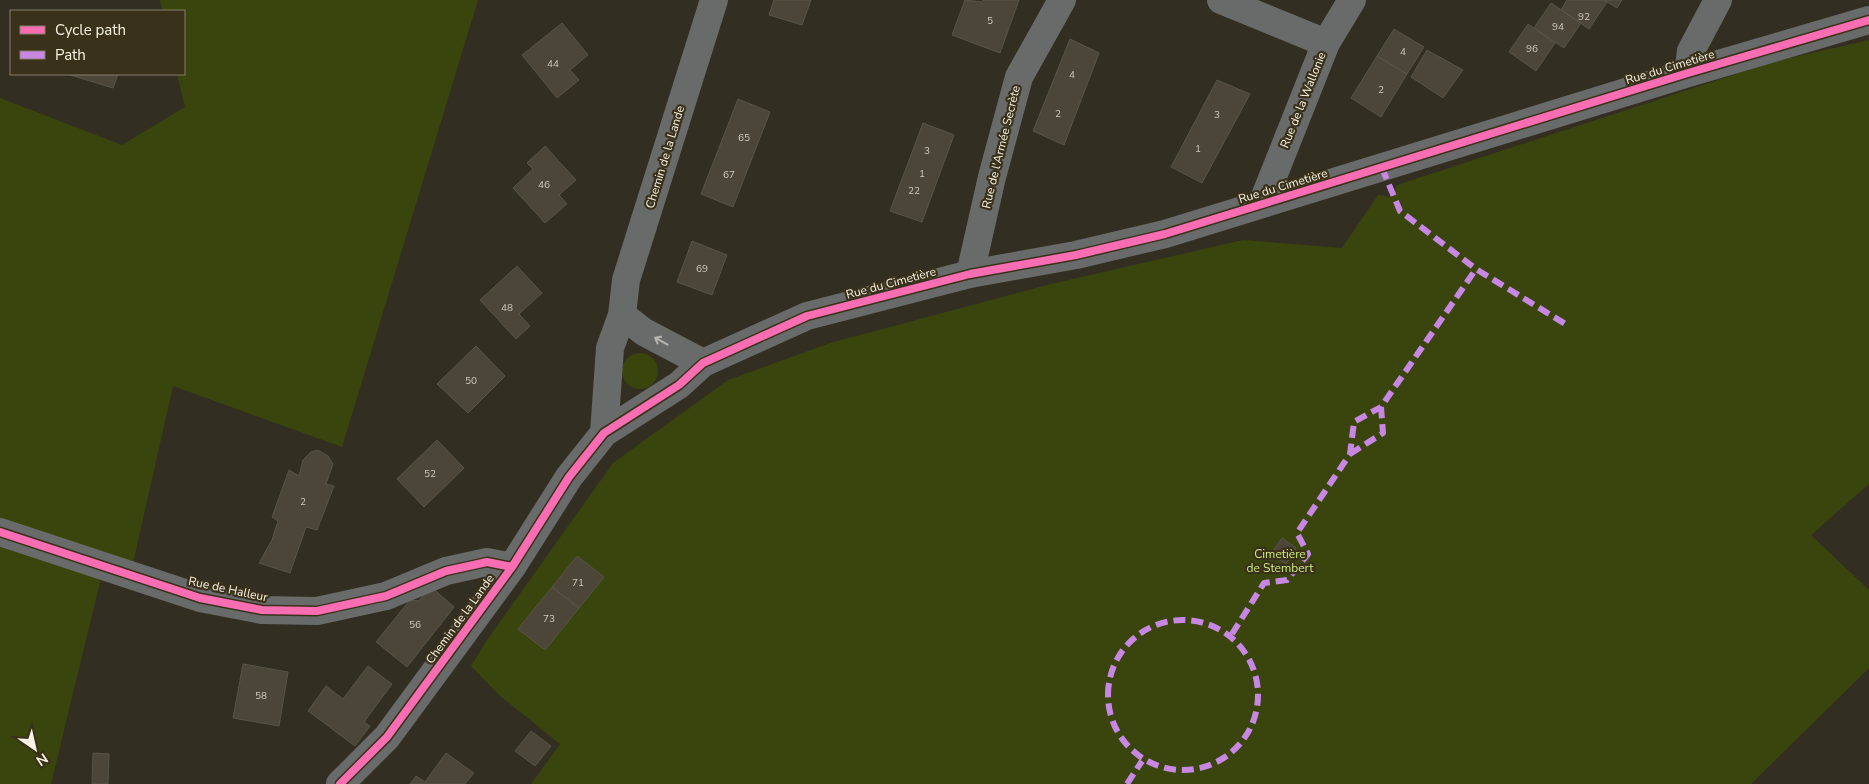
<svg xmlns="http://www.w3.org/2000/svg" width="1869" height="784" font-family="'Nunito Sans',sans-serif">
<style>
.green{fill:#3a450d}
.building{fill:#4b4637;stroke:#575449}
.lines{fill:none;stroke-linecap:round;stroke-linejoin:round}
.minor{stroke:#686b69;stroke-width:28}
.quiet{stroke:#c787e3;stroke-width:6;stroke-dasharray:12 6;stroke-linecap:butt}
.cycleway-casing{stroke:#39311a;stroke-width:11}
.cycleway{stroke:#f96db3;stroke-width:8}
.oneway{stroke:#b7b6ad}
.labels{text-anchor:middle;stroke-width:4.5;stroke-linejoin:round;paint-order:stroke}
.number-label{font-size:10px;fill:#cdc8ba}
.street-label{font-size:12px;fill:#f8f3e5;stroke:#39311a}
.park-label{font-size:12px;fill:#cceb7e;stroke:#39311a}
</style>
<rect width="100%" height="100%" fill="#322e21"/>
<path class="green" d="M160,0h318l-136,447 -169,-61 -41,182 -132,-45v-425l122,47 63,-38 -8,-33h7v-63h-22z
M1869,40v444l-58,51 58,55v78l-118,116h-1220l29,-40 -61,-49 -28,-29 16,-26 126,-177 115,-83 102,-37 221,-59 192,-44 99,8 36,-53 14,2 5,-12 376,-123z
M622 371a18 18 0 1 1 36 0a18 18 0 1 1-36 0Z
M0,545l102,29 -51,210h-51z"/>
<path class="building" d="M774,0h37l-9,25 -33,-10z
M965,0l17,2 1,-2h36l-19,53 -48,-18z
M1567,0h37l3,2 -18,27 -28,-19z
M1604,0h18l-5,8z
M1551,3l30,20 -17,25 -30,-20z
M562,23l26,32 -18,15 9,10 -22,18 -35,-43z
M1528,24l27,19 -19,28 -27,-19z
M1394,29l30,18 -17,27 -30,-18z
M1070,39l29,14 -35,92 -31,-14z
M1427,50l36,20 -20,28 -32,-21z
M1377,56l30,18 -26,43 -30,-19z
M67,74h51l-5,14z
M1217,80l33,14 -48,89 -31,-16z
M738,99l32,13 -37,95 -32,-13z
M923,123l31,12 -32,87 -32,-11z
M545,146l31,34 -17,15 8,9 -22,19 -32,-35 20,-19 -6,-6z
M692,241l35,14 -15,40 -35,-13z
M517,266l25,27 -23,21 11,12 -14,13 -36,-39z
M476,346l29,30 -37,37 -31,-29z
M437,440l27,28 -40,39 -27,-28z
M318,450l10,6 5,8 -7,20 8,2 -17,44 -11,-3 -16,46 -31,-10 13,-23 6,-19 -6,-4 17,-47 10,6 4,-16 8,-8z
M1282,538l14,10 -10,16 -15,-10z
M577,556l27,21 -25,31 -27,-21z
M430,586l24,21 -47,60 -31,-25 34,-42 9,1z
M552,587l27,21 -34,42 -27,-21z
M243,664l45,8 -9,54 -46,-8z
M368,666l24,18 -28,38 6,4 -15,20 -47,-35 18,-25 17,13z
M531,731l20,15 -16,20 -20,-15z
M93,753l16,1 -1,30h-16z
M446,753l28,20 -9,11h-55l6,-8 9,6z"/>
<g class="lines">
<path class="minor" d="M1221,0l105,43
M1688,73l3,-22 27,-51
M1262,204l64,-161 26,-43
M970,274l22,-97 27,-100 43,-77
M622,315l22,17 59,31
M604,433l6,-85 12,-33 4,-35 88,-280
M0,532l200,66 62,12 55,1 69,-15 60,-25 41,-9 25,5
M340,784l47,-47 125,-170 57,-90 35,-44 75,-48 24,-22 104,-47 163,-42 106,-19 89,-21 523,-161 181,-53"/>
<path class="quiet" d="M1382,168l18,43 76,58 91,56
M1350,454l33,-21 -2,-26 95,-138
M1108 695a75 75 0 1 1 150 0a75 75 0 1 1-150 0Z
M1232,634l32,-51 23,-3 21,-26 -11,-21 53,-79 4,-32 27,-15
M1127,784l15,-23"/>
<defs>
<path id="cycleway" d="M0,532l200,66 62,12 55,1 69,-15 60,-25 41,-9 25,5
M340,784l47,-47 125,-170 57,-90 35,-44 75,-48 24,-22 104,-47 163,-42 106,-19 89,-21 523,-161 181,-53"/>
</defs>
<use href="#cycleway" class="cycleway-casing"/>
<use href="#cycleway" class="cycleway"/>
</g>
<defs><path id="oneway-shaft" d="M-6 0H5M1.5-3L5.5 0L1.5 3" fill="none" stroke-width="1.6" stroke-linecap="round" stroke-linejoin="round" transform="scale(1.25)"/></defs>
<use class="oneway" href="#oneway-shaft" transform="translate(661 341) rotate(-151)"/>
<g class="labels">
<g class="number-label">
<text x="1584" y="20">92</text>
<text x="990" y="24">5</text>
<text x="1558" y="30">94</text>
<text x="1532" y="52">96</text>
<text x="1403" y="55">4</text>
<text x="553" y="67">44</text>
<text x="1072" y="78">4</text>
<text x="1381" y="93">2</text>
<text x="1058" y="117">2</text>
<text x="1217" y="118">3</text>
<text x="744" y="141">65</text>
<text x="1198" y="152">1</text>
<text x="927" y="154">3</text>
<text x="922" y="177">1</text>
<text x="729" y="178">67</text>
<text x="544" y="188">46</text>
<text x="914" y="194">22</text>
<text x="702" y="272">69</text>
<text x="507" y="311">48</text>
<text x="471" y="384">50</text>
<text x="430" y="477">52</text>
<text x="303" y="505">2</text>
<text x="578" y="586">71</text>
<text x="549" y="622">73</text>
<text x="415" y="628">56</text>
<text x="261" y="699">58</text>
</g>
<g class="street-label">
<text transform="translate(1670 67) rotate(-17)" y="4">Rue du Cimetière</text>
<text transform="translate(1303 100) rotate(-68)" y="4">Rue de la Wallonie</text>
<text transform="translate(1001 147) rotate(-76)" y="4">Rue de l'Armée Secrète</text>
<text transform="translate(665 157) rotate(-73)" y="4">Chemin de la Lande</text>
<text transform="translate(1283 186) rotate(-17)" y="4">Rue du Cimetière</text>
<text transform="translate(891 283) rotate(-15)" y="4">Rue du Cimetière</text>
<text transform="translate(228 589) rotate(12)" y="4">Rue de Halleur</text>
<text transform="translate(460 619) rotate(-54)" y="4">Chemin de la Lande</text>
</g>
<g class="park-label">
<text x="1280" y="558">Cimetière<tspan x="1280" dy="14">de Stembert</tspan></text>
</g>
</g>
<rect x="10" y="10" width="175" height="65" fill="#39311a" stroke="#857f6b"/>
<rect x="20" y="26" width="25" height="8" fill="#f96db3" stroke="#857f6b"/>
<text x="55" y="35" font-size="15" fill="#f8f3e5">Cycle path</text>
<rect x="20" y="51" width="25" height="8" fill="#c787e3" stroke="#857f6b"/>
<text x="55" y="60" font-size="15" fill="#f8f3e5">Path</text>
<g transform="translate(35 749) rotate(146)" stroke="#39311a" stroke-width="4" paint-order="stroke">
<path d="M0-4L9 19L0 12L-9 19Z" fill="#f8f3e5"/>
<text y="-8" font-size="14" font-weight="bold" text-anchor="middle" fill="#f8f3e5">N</text>
</g>
</svg>
